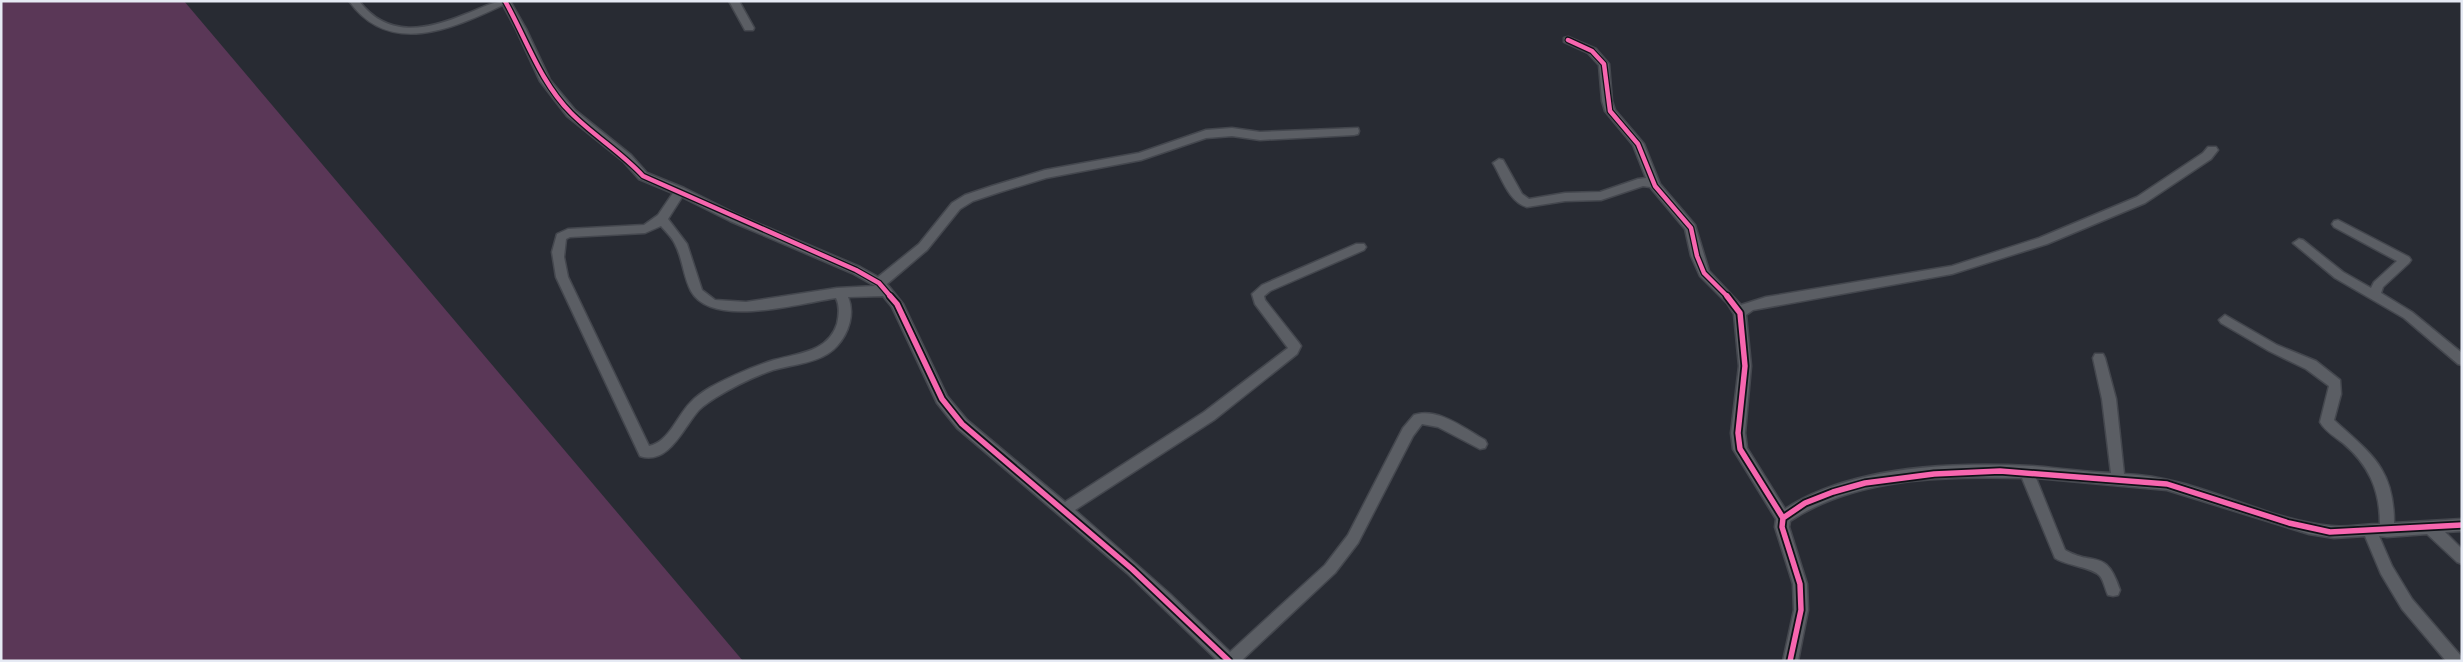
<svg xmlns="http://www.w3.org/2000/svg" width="2463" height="662" font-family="Karla,sans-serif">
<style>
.green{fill:#5a3757}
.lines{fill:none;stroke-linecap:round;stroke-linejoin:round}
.minor-casing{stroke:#44474e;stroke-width:3}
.minor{fill:#5b5e64;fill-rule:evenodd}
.cycleway-far1-casing{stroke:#101218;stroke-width:7}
.cycleway-casing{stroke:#101218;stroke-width:9}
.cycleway-far1{stroke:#f766af;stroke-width:4.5}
.cycleway{stroke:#f766af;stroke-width:5.5}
</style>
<rect width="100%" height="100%" fill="#282b33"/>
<path class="green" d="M1,1h183l559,660h-742z"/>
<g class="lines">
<defs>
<path id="minor" d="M349,1h10c29,38 68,29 107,13 16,-6 26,-13 44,-13l16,28 24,51 25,30 56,45 16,18 37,15 54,27 122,52 18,10 41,-33 33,-41 13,-8 27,-9 53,-16 94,-17 67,-23 26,-2 28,4 98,-4 1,3 -1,3 -4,1 -94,5 -28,-4 -26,2 -65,22 -95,18 -46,14 -27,9 -13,8 -33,41 -40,34 16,20 44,92 20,24 98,82 139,-90 84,-64 -33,-44 -3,-10 10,-9 94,-41h8l2,3 -2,3 -94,41 -6,5 1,4 34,43 2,3 -4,8 -83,66 -139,90 95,84 60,58 95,-87 23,-30 55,-107 11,-13c24,-8 51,14 71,25l2,4 -2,4 -5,1 -42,-22 -16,-3 -9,12 -55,107 -23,30 -94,88h-23l-91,-88 -170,-145 -20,-25 -45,-96 -9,-11 -35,1c7,16 1,36 -11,49 -15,17 -43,18 -64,24 -20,7 -40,17 -58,28 -6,4 -11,7 -16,12 -15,16 -30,56 -59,46l-84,-179 -4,-25 5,-18 11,-5 76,-4 14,-10 15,-22 -34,-14 -16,-18 -56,-45 -27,-35 -24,-52 -13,-24c-51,24 -114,52 -154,-4zM682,197l48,24 122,52 23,13 -38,2 -91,14 -31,-2 -13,-10 -15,-46 -19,-25zM661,226c5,6 11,11 14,18 8,15 8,32 16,47 21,38 110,12 145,7 4,8 3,17 1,26 -9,28 -38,29 -63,36 -13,4 -26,9 -39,15 -15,7 -33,15 -45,28 -13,13 -21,39 -41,43l-81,-169 -4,-20 2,-18 4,-2 75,-4z
M729,1h10l15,27 -1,2h-8z
M1568,37l28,12 13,15 3,37 3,9 29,34 16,40 35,41 14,46 32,34 25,-8 186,-31 87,-28 98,-41 66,-44 5,-6h8l2,3 -7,9 -66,44 -98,41 -95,30 -199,36 -7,5 5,51 -6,67 2,15 38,61c66,-43 169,-47 246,-43 26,2 53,6 80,7l-9,-74 -9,-41 2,-4h8l2,4 11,41 8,75c76,3 135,45 207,52 15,2 33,-2 49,-2 0,-34 -11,-59 -37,-81 -8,-6 -18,-12 -23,-21l9,-36 -23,-17 -37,-18 -48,-28 -2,-3 6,-5 52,30 39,16 24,19 1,14 -7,26c37,34 60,48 60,103l68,-4v12l-17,1 17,17v15l-5,-2 -30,-28 -40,3 -8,-1 13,30 20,33 49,57 1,5h-16l-44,-52 -21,-35 -16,-38 -31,2 -25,-4 -142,-44 -131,-12 29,72c29,17 41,-3 55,40l-2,5 -5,1 -5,-1c-3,-6 -4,-14 -8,-19 -7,-9 -33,-10 -45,-18l-33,-80c-77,-2 -166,-1 -232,43l-1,6 18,57 1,26 -10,51h-15l11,-51 -1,-26 -18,-57 1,-8 -43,-70 -2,-16 8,-67 -5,-52 -7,-11 -27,-27 -9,-20 -6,-27 -35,-42 -7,-1 -42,14 -36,1 -38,6c-18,-5 -25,-29 -34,-44l6,-4 4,1 19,34 7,5 36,-6 35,-1 38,-13 8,-1 -13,-33 -28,-34 -3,-10 -3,-36 -11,-12 -24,-11v-4z
M2338,220l71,37 2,3 -2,3 -26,24 -2,6 31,19 50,41v12l-4,-1 -54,-46 -69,-40 -42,-35 6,-4 4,1 40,32 28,16 3,-6 23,-21 -63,-34 -2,-3 2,-3z"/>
</defs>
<use href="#minor" class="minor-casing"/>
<use href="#minor" class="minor"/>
<defs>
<path id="cycleway-far1" d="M505,1c21,37 35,81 66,112 23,23 50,39 72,63l213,94 23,13 12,14
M1568,40l24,11 12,13 6,47 28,33 17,42 36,42 6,28 7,17 24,24"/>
<path id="cycleway" d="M890,296l7,8 45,95 20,25 170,145 97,92
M1727,296l13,17 5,53 -7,67 2,16 43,69
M1790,661l11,-51 -1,-26 -18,-57 1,-9 22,-15 28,-11 32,-9 69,-9 66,-3 167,13 122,39 41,9 132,-7"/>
</defs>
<use href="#cycleway-far1" class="cycleway-far1-casing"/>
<use href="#cycleway" class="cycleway-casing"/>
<use href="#cycleway-far1" class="cycleway-far1"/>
<use href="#cycleway" class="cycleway"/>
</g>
<rect width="2463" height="662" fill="none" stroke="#e6eaf4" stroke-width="5"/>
</svg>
